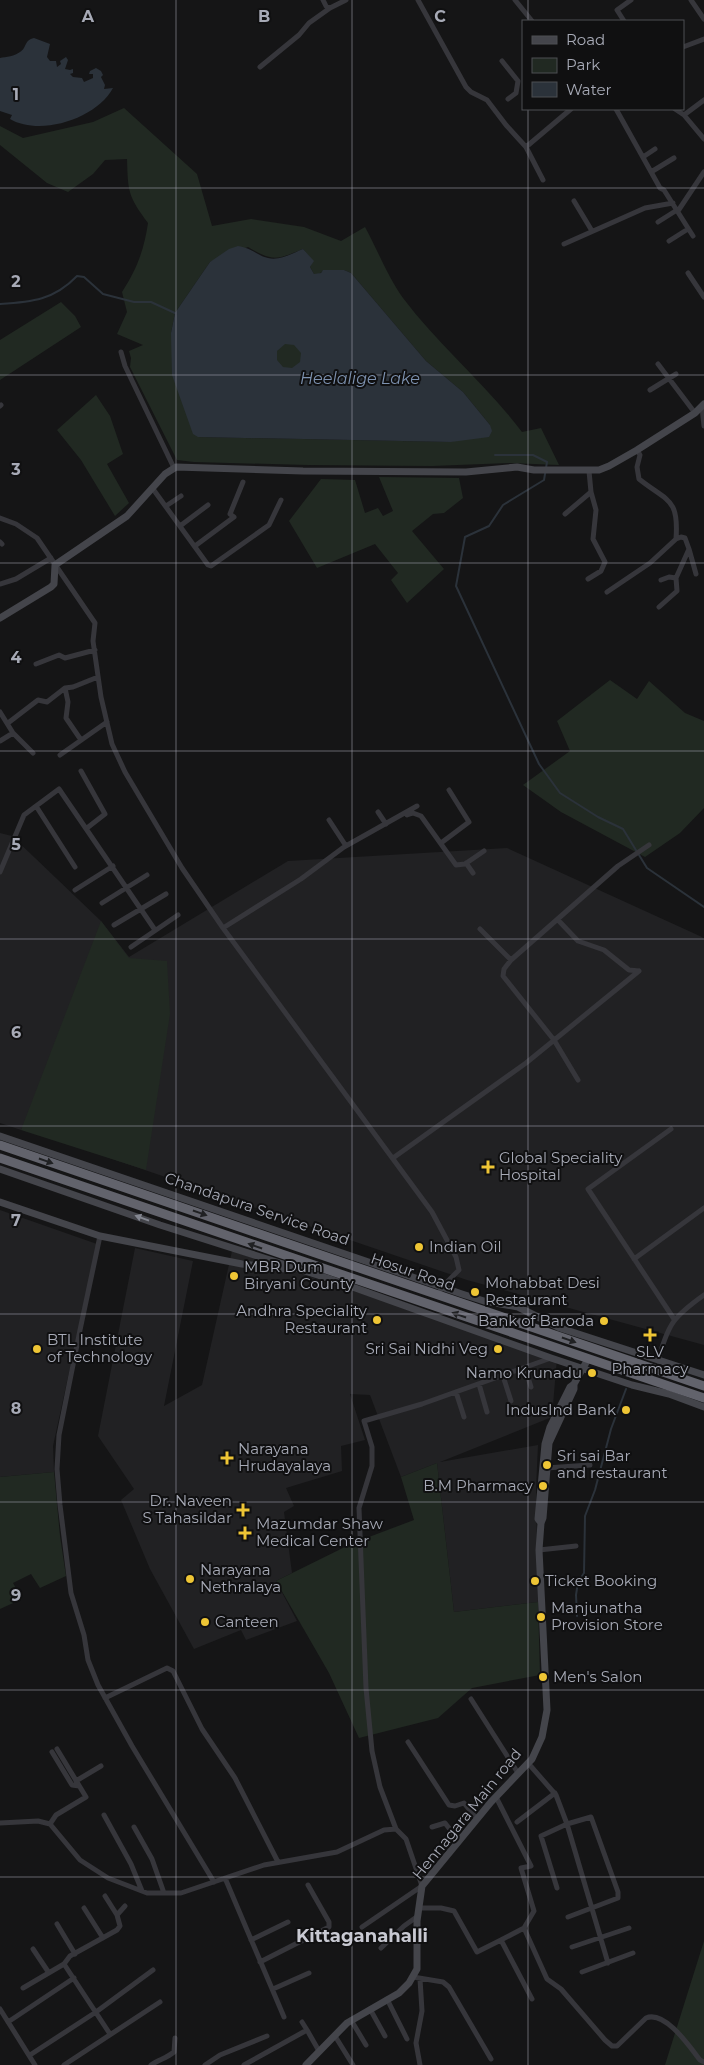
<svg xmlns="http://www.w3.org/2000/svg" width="704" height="2065" font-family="Montserrat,sans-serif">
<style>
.built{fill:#212123}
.green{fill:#212922;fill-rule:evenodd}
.water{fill:#2b323a;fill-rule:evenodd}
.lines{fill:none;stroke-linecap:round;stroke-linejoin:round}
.stream{stroke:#2b323a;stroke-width:2}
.street{stroke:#36363b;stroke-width:5}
.secondary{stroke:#44454b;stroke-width:7}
.highway{stroke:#62636c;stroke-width:9}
.oneway{fill:#202123}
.oneway2{fill:#848791}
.grid{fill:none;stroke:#a7aab6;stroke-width:1;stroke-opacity:0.55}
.poi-dot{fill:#eec535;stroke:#101011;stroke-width:2}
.labels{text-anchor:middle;stroke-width:4;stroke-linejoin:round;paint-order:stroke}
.poi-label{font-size:15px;fill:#a7aab6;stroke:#101011;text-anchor:start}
.street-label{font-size:15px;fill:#a7aab6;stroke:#101011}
.water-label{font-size:16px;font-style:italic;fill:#7e93b1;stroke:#101011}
.quarter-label{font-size:18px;font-weight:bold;fill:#c8c9d2;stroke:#101011}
.grid-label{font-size:16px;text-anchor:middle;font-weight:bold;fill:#a7aab6;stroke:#101011;stroke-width:4;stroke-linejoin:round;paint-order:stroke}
</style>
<rect width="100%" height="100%" fill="#151516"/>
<path class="built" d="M0,833l12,3 89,85 28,36 159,-96 219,-13 195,89 2,2v406l-237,-65 -445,-152 -1,2 -21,-7z
M0,1210l97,34 -44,202 1,26 -54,5z
M135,1248l58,13 -29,145 38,-21 30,-134 325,107 -5,59 -112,45 98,-17 -2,44 2,113 -84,10 -17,-149 -36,14 -31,-82 -20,-1 15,46 -24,6 1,25 -56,17 8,18 -10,6 8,61 -16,8 21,40 -51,19 -5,-10 -47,19 -44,-80 -29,-69 13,-11 -36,-53z"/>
<path class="green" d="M124,108l73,66 15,52 39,-7 53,8 37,14 24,-14c12,22 24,52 38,71 36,48 83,86 119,134l19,-4 18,37 -50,-2 -77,3 -124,-1 -114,-3 -17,-2 -47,-93 1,-9 -2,-7 14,-6 -26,-11 10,-22 -5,-20c15,-23 22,-42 26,-69 -20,-27 -20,-31 -21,-64l-22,1 -12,14 -25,18 -21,-9 -47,-38v-19l23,12 70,-16zM248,247c26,15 28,13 55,2l10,12 -3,6 4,7h5l5,-4h20l7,3 75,88 37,31 27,33 -39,17 -252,-5 -28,-104 4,-20 35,-51z
M61,302l14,14 6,11 -81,53v-40z
M276 356a13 13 0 1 1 26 0a13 13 0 1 1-26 0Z
M96,395l14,21 13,38 -16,10 22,39 -14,13 -34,-56 -24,-30z
M379,477l80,1 4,20 -19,15 -11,1 -21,17 32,38 -37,34 -16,-23 7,-7 -23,-29 -58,24 -28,-47 32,-42 34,1 10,33 13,-5 5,8 10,-5z
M610,680l27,19 12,-18 36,32 19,8v87l-24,25 -35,24 -84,-45 -38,-27 47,-34 -13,-30z
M101,921l28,37 38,3 3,53 -24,156 -125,-40z
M437,1463l17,149 84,-10 2,73 -68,13 -34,30 -79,20 -30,-65 -53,-92 77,-38 61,-23 -13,-43z
M54,1472l6,64 6,40 -26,12 -9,-14 -18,9 9,16 -22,10v-132z
M704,1941v124h-39z"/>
<path class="water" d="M34,38l16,6 -3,13 3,4h6l1,6 4,-3 -1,-3 6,-4 2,3 -3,9 5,1 3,-1v4l-3,1 3,3 9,1 2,4 9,-4v-4h-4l1,-3 6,-3 5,3 2,4 -2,2 4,8 -1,4 9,-1c-16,30 -72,49 -103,31l2,-4 -12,-4v-53c6,-1 15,-2 20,-6 7,-4 4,-12 14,-14z
M238,246c14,2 20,10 30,12 12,3 25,-5 35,-9l11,12 -4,6 4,7 7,-1 2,-3h21l7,3 75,88 37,31 27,33 2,6 -3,6 -38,5 -253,-5 -5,-3 -21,-59 -1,-42 4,-20 35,-51 19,-13zM285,344l9,1 7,8 -1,9 -8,6 -9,-1 -6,-7v-9z"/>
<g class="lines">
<path class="stream" d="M0,304c32,-2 54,-4 77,-28l7,1 19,17 31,8h17l26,12
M495,455h38l14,7 -3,18 -41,25 -14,21 -24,11 -9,49 83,178 21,29 38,24 25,12 24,39 57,39
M577,1616l-1,-21 2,-13 6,-9 1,-57 10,-26 16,-61 15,-40"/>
<path class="street" d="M323,0l3,6 4,2 16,-8
M418,0l48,87 5,5 16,8 19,25 20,22
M515,0l17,21
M691,0l13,19
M624,21l-7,-11 14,-10
M683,47l21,-8
M502,61l16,20 -2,12 -8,6
M260,67l39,-32 10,-12 21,-15
M616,109l44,79 4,2 29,46
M675,109l9,6 20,24
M684,115l20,-15
M643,157l12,-8
M651,172l23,-14
M543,180l-17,-33 45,-38
M574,201l18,30
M678,211l26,-39
M658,222l19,-12
M669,241l19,-12
M564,244l81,-36 28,-5
M688,273l16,24
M121,352l4,14 49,102
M658,364l37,49
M650,390l26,-16
M0,406l1,-1
M702,407l2,19
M153,489l55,76 3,1 58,-41 12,-25
M166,506l15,-10
M565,514l26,-22
M0,518l16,6 21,14 58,85 -2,18 8,56 11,47 13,28 57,96 41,60 209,284 24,45 3,13 -17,17 -4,8
M180,526l28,-21
M0,542l2,2
M195,546l39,-29 -4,-3 13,-32
M689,549l7,25
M588,579l13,-8 4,-9 -12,-23 3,-29 -5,-18 -2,-21
M661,580l8,-3 7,1
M0,584l16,-5 35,-21
M607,592l43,-29 26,-24c3,-41 -8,-37 -37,-60l-2,-12 3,-12 -3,-5
M659,607l18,-16 -1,-13 13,-29 -4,-11 -4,-1 -5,2
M36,664l23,-9 6,3 30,-8
M65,688l3,14 -2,16 15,22
M0,712l13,21 20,20
M8,723l30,-23 9,2 18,-14 8,-1 25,-10
M0,741l13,-8
M60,755l47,-33
M81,771l24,43 -18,14
M36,806l39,61
M378,812l8,12
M407,815l6,-2 8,3 35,49 9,-1 19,-13
M329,820l17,26
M441,843l28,-21 -20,-32
M466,863l7,10
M0,872l24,-57 35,-26 96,141
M75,890l38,-24
M102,903l45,-28
M558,920l20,21 26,9 25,20 10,1
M114,925l52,-31
M223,928l78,-49 43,-32 73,-41
M480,929l31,31
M131,947l47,-32
M578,1080l-24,-40 -51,-64 1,-7 7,-9 107,-94 31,-21
M671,1129l-83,60 86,130
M393,1158l133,-95 113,-92
M100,1236l-20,94 -21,105 -2,34 3,36 11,88 13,42 4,25 10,25 34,61 82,136
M634,1259l70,-51
M658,1361c10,-37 15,-44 46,-66
M525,1368l6,19
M503,1376l8,25
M479,1384l8,28
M456,1392l8,25
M546,1468l44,-3
M539,1550l37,-4
M105,1698l62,-30 6,3 29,58 33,49 43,84
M471,1699l47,74
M408,1742l41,63 6,1 9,-3 13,16
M52,1752l20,33 7,1
M528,1763l28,32 11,29 41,139
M76,1781l25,-15
M496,1797l35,69 -10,2 13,43 -10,17 -23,12 31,59
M104,1815l27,49 11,27
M517,1822l38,-29
M0,1823l38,-2 12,3 30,36 28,18 39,15h34l83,-28 73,-13 47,-22 12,-1 10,10 16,47 -60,41
M50,1824l6,-9 30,-18 -29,-48
M134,1827l18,32 12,34
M432,1827l13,-4 14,18
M396,1829l-16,-42 -8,-36 -6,-63 -7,-180 13,-42v-19l-8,-26 58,-17 129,-46
M225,1878l59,139
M557,1888l-16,-52 26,-12 24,-7 27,75v6l-50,19
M105,1896l12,19 3,11 -3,4 -47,26 -6,8 46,70
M84,1908l19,30
M420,1908h21l13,3 23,41 24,-12
M117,1915l8,-9
M57,1924l18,30
M524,1928l23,51 14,10 44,51 7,6h5l29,-28c19,-8 44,29 54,42l4,2
M251,1940l37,-18
M572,1947l57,-19
M381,1948l23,-22 14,-10
M33,1949l16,24
M260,1962l69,-35v-5l-21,-37
M582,1972l51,-19
M413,1977l30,5 6,5 42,72
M420,1979l2,32 -6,32 4,22
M23,1988l41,-24
M273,1989l36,-16
M387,1999l20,40
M0,2009l35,56
M370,2009l15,27
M351,2020l15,25
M8,2022l66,-44
M302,2022l5,8
M335,2036l18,29
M30,2055l66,-43 57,-42
M64,2065l96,-63
M151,2065c7,-5 16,-7 23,-13l1,-14
M205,2065l15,-10 47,-19
M244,2065l63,-35 12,21"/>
<path class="secondary" d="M0,618l51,-31 3,-3 1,-19 72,-49 38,-42 11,-7 127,4 163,1 51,-5 17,3h65l10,-4 28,-16 58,-37 9,-9
M0,1136l462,158 22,7 34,6 42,21 144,47
M0,1169l160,56 170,54 221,79 81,27 37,9 35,13
M0,1202l100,34 142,28 44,5
M541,1523l-3,-4 7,-75 5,-17 20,-40 4,-3
M306,2065l41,-42 52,-30 10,-10 8,-14v-48l5,-35 69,-84 41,-43 10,-22 5,-27 -8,-160 2,-27 2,-5 6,-75 25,-54v-5l14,-25"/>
<path class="highway" d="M0,1145l704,241
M0,1158l704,240"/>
</g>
<defs><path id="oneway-solid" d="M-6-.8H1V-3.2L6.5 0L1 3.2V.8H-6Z" transform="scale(1.25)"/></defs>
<g class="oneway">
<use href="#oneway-solid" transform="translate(46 1161) rotate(19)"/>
<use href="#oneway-solid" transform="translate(200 1213) rotate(19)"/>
<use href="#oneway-solid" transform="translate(255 1246) rotate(-161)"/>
<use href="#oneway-solid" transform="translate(459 1315) rotate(-161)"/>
<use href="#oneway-solid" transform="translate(569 1340) rotate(19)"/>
</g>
<use class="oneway2" href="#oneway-solid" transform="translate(142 1218) rotate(-160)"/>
<path class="grid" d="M176,0v2065M352,0v2065M528,0v21M528,109v1956M0,188h704M0,375h704M0,563h704M0,751h704M0,939h704M0,1126h704M0,1314h704M0,1502h704M0,1690h704M0,1877h704"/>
<g class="poi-dot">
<path d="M485.5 1159.5h5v5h5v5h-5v5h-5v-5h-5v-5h5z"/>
<circle cx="419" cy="1247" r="5"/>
<circle cx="234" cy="1276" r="5"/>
<circle cx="475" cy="1292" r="5"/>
<circle cx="377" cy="1320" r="5"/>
<circle cx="604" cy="1321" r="5"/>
<path d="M647.5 1327.5h5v5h5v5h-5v5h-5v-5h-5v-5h5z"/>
<circle cx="37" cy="1349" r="5"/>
<circle cx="498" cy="1349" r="5"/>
<circle cx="592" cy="1373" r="5"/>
<circle cx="626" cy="1410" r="5"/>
<path d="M224.5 1450.5h5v5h5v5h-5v5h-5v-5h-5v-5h5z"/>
<circle cx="547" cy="1465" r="5"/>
<circle cx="543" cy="1486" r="5"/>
<path d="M240.5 1502.5h5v5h5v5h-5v5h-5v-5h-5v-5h5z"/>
<path d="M242.5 1525.5h5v5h5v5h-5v5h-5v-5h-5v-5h5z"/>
<circle cx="190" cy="1579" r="5"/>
<circle cx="535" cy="1581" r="5"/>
<circle cx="541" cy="1617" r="5"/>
<circle cx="205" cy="1622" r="5"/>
<circle cx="543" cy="1677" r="5"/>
</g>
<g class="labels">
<g class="poi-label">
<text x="499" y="1163">Global Speciality<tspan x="499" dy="17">Hospital</tspan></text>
<text x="429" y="1252">Indian Oil</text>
<text x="244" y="1272">MBR Dum<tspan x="244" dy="17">Biryani County</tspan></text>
<text x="485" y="1288">Mohabbat Desi<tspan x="485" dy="17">Restaurant</tspan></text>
<text x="367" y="1316" text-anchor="end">Andhra Speciality<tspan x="367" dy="17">Restaurant</tspan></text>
<text x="594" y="1326" text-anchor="end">Bank of Baroda</text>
<text x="47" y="1345">BTL Institute<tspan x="47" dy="17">of Technology</tspan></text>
<text x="488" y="1354" text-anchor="end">Sri Sai Nidhi Veg</text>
<text x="650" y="1357" text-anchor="middle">SLV<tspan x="650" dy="17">Pharmacy</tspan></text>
<text x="582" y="1378" text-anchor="end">Namo Krunadu</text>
<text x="616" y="1415" text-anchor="end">IndusInd Bank</text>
<text x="238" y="1454">Narayana<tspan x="238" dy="17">Hrudayalaya</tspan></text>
<text x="557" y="1461">Sri sai Bar<tspan x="557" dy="17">and restaurant</tspan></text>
<text x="533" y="1491" text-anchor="end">B.M Pharmacy</text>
<text x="232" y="1506" text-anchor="end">Dr. Naveen<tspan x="232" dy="17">S Tahasildar</tspan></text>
<text x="256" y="1529">Mazumdar Shaw<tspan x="256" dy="17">Medical Center</tspan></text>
<text x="200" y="1575">Narayana<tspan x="200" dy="17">Nethralaya</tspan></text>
<text x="545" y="1586">Ticket Booking</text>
<text x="551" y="1613">Manjunatha<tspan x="551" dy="17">Provision Store</tspan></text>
<text x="215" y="1627">Canteen</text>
<text x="553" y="1682">Men's Salon</text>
</g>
<g class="street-label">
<text transform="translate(257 1209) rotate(19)" y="5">Chandapura Service Road</text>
<text transform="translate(413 1272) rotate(19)" y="5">Hosur Road</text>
<text transform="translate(467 1814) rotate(-51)" y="5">Hennagara Main road</text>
</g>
<g class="water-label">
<text x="360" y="384">Heelalige Lake</text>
</g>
<g class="quarter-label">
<text x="362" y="1942">Kittaganahalli</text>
</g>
</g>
<g class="grid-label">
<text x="88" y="22">A</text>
<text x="264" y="22">B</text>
<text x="440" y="22">C</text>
<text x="16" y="100">1</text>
<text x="16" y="287">2</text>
<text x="16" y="475">3</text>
<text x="16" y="663">4</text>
<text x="16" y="850">5</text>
<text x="16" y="1038">6</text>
<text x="16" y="1226">7</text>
<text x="16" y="1414">8</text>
<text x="16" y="1601">9</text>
</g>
<rect x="522" y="20" width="162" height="90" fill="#101011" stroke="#4c4e53"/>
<rect x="532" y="36" width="25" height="8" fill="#44454b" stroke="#4c4e53"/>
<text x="566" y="45" font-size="15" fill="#a7aab6">Road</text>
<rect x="532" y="58" width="25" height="15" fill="#212922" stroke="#4c4e53"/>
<text x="566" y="70" font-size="15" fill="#a7aab6">Park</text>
<rect x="532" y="82" width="25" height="15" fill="#2b323a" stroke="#4c4e53"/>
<text x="566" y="95" font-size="15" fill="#a7aab6">Water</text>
</svg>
